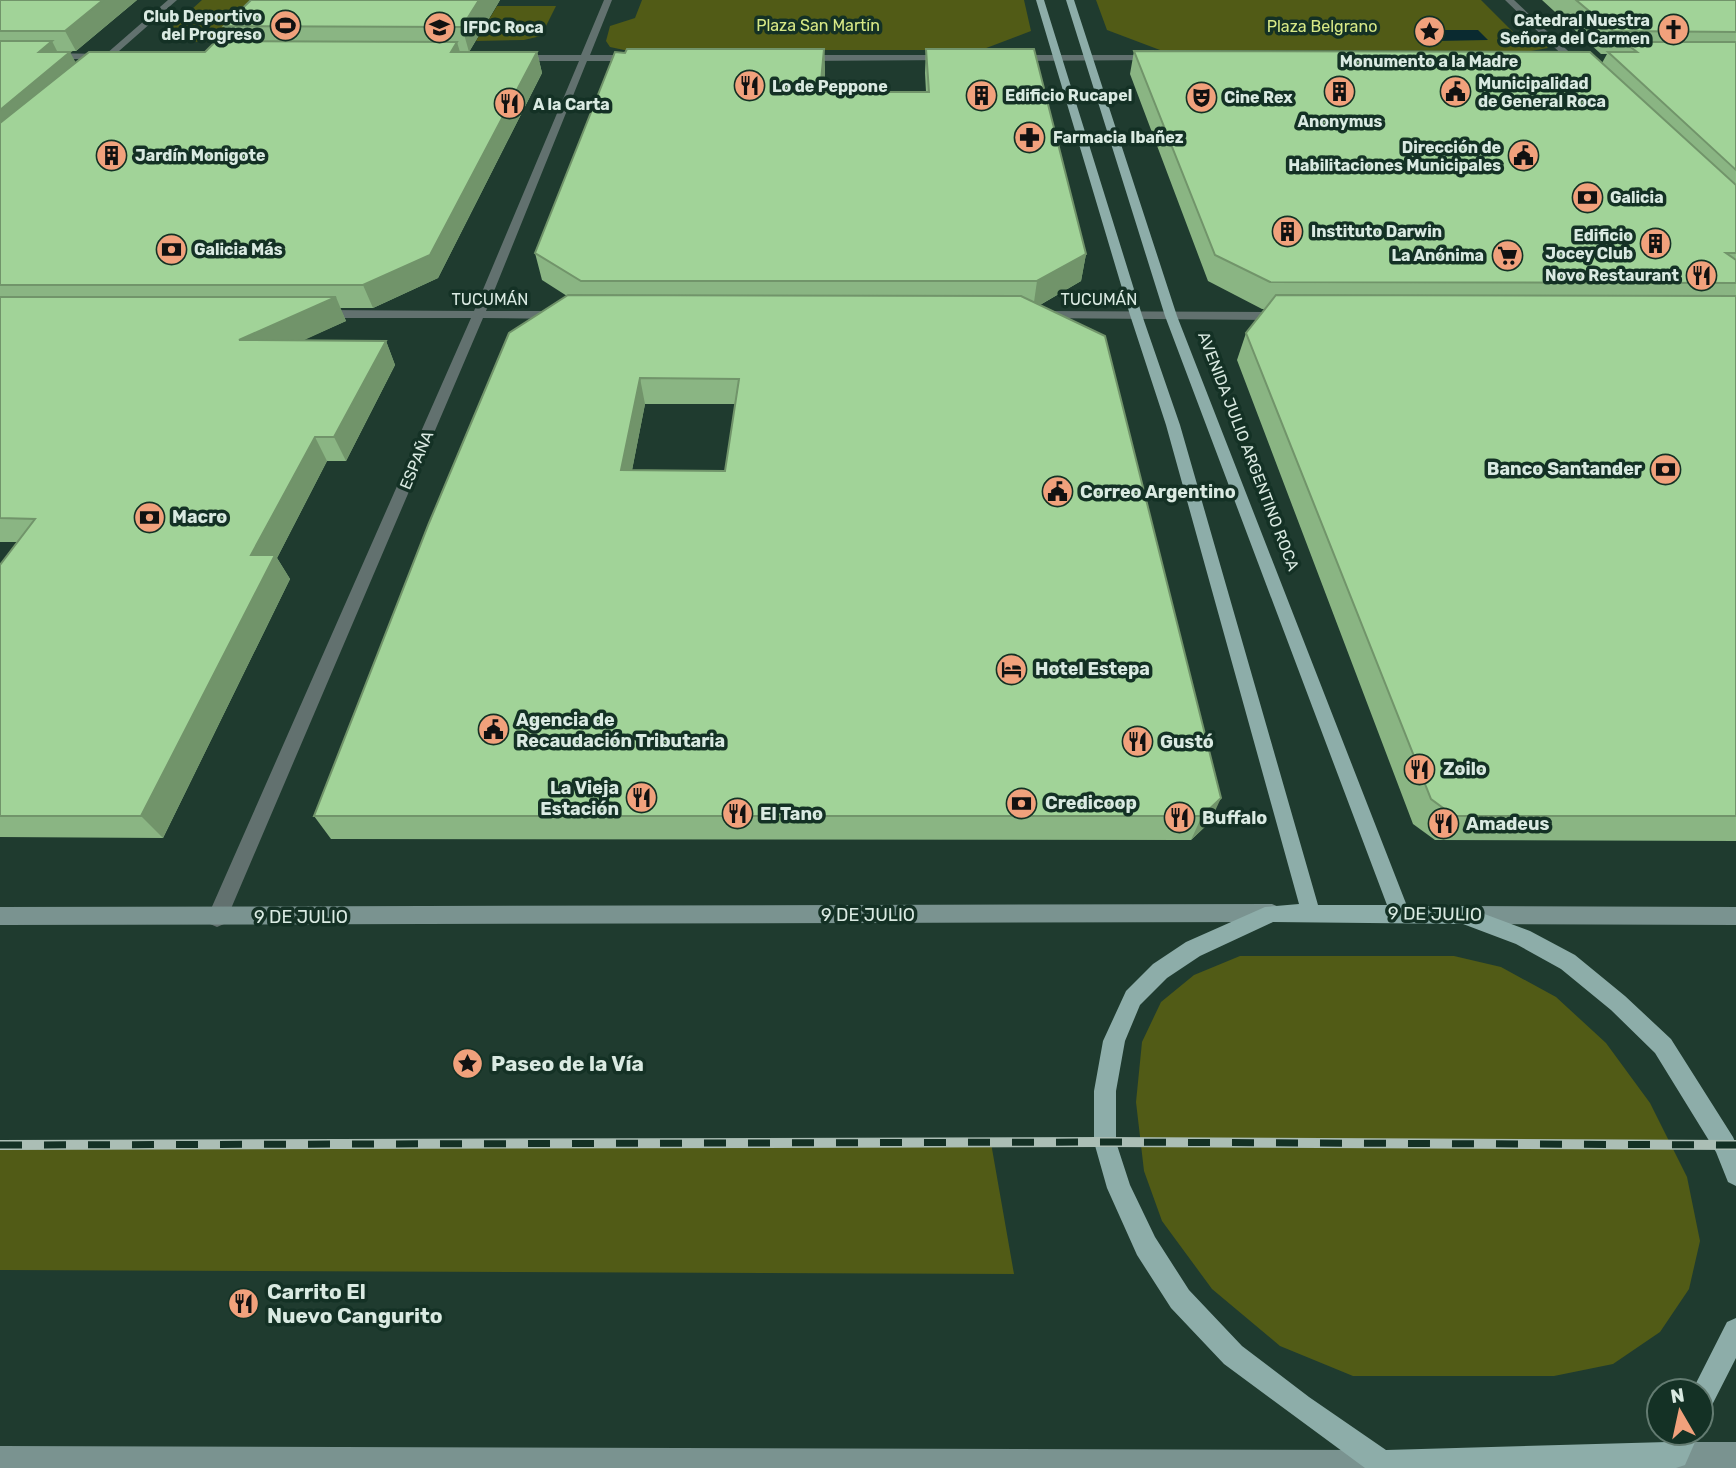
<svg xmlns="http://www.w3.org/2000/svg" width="1736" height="1468" font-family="Rubik,sans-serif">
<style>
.green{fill:#515b16}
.water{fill:#0a2a30}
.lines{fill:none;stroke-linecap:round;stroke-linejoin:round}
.street{fill:#62716f;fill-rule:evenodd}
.secondary{fill:#7a9390;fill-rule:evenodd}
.primary{fill:#8dada9;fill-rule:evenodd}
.rail-casing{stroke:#abbeb5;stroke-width:10}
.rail{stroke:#143125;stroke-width:7;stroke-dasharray:22;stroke-linecap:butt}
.wall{fill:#8ab583;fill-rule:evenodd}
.shaded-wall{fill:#71946a}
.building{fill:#a1d398;stroke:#71946a;stroke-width:2;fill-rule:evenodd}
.labels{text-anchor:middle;stroke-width:7;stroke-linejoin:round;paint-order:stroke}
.far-poi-label{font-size:16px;font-weight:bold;fill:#daeae2;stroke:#143125;text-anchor:start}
.far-park-label{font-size:16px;fill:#d8e986;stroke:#143125}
.far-street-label{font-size:16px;fill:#daeae2;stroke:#143125}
.poi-label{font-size:18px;font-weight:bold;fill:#daeae2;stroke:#143125;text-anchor:start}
.street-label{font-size:18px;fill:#daeae2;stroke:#143125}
.near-poi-label{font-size:21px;font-weight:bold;fill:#daeae2;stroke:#143125;text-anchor:start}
</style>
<rect width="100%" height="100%" fill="#1f3b2f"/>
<path class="green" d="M202,0h213l-31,41 -221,1 -3,-4z
M642,0h382l7,31 -50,19h-357l-14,-3 -4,-6 4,-15 25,-8z
M1096,0h385l36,36 18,-3 13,15 -17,3 -371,-1 -53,-20z
M497,6h59l-15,30 -17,4 -48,1z
M1240,956h214l47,11 55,30 50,46 44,60 37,74 13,64 -11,48 -29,43 -47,32 -59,12h-201l-73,-30 -68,-57 -50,-68 -18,-50 -8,-69 6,-60 19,-40 33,-27z
M0,1141l991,2 23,131 -1014,-4z"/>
<path class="water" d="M1427,30h51l10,10 -52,1z"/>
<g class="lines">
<path class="street" d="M168,0h9l-75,66 -7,-2 5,-5h-51l-4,-3 4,-3 57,1z
M604,0h8l-22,55h47l4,3 -4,3h-50l-101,250h74l6,4 -6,4 -77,-1 -256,600 -3,6 -7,3 -7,-3 -3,-6 264,-600h-149l-6,-4 6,-4 152,1 105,-250h-64l-4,-3 4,-3h66z
M1505,0h9l69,65v4h-6z
M949,55l3,5 -150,1 -4,-3 4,-3z
M1155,55l3,5 -143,1 -4,-3 4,-3z
M1039,311l242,1 6,4 -6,4 -246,-2 -2,-3z"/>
<path class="secondary" d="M1272,904l7,3 3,6 -3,6 -7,3 -1272,3v-18z
M1463,906l273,1v18l-273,-1 -7,-3 -3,-6 3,-6z
M1675,1442h61v26h-62l-9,-3 -3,-10 3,-10z
M0,1446l1382,4 10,4 4,10 -2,4h-1394z"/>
<path class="primary" d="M1036,0h8l98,315 38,110 138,480h69l-222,-589 -99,-316h8l103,316 230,590h56l67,25 45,24 50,41 46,43 62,98 3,7v42l-8,-4 -12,-30 -61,-99 -44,-43 -50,-41 -45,-25 -53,-20 -190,-2 -73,34 -33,22 -27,27 -15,36 -9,50v51l14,43 25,52 34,53 53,56 67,51 77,53 281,-8 5,-9h27l-14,32 -9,3h-311l-141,-104 -53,-56 -34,-53 -30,-67 -13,-46v-51l9,-50 23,-50 27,-27 33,-22 79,-35 34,-3 -133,-479 -36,-110z
M1736,1318v40l-26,51 -9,4v-22h-9l35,-69z"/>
<defs>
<path id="rail" d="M0,1145l1105,-3 631,3"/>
</defs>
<use href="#rail" class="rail-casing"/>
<use href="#rail" class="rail"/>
</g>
<path class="wall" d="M0,0h137l-61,51h-19l18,11 130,-10 25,-11 -6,-15 276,-26 -31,52h68l5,21 -104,205 -65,30h-33l6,13 -43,19 83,1 9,24 -49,96h-19l-50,97 13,21 -127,259 -163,-1v-272l17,-23h-17z
M1542,0h194v841l-301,-1 -22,-16 -176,-464 9,-27 19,-24h-3l-54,-28 -78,-207 4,-23 468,12 5,-9h-6z
M824,49l1,24 -2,19h103l-1,-19 1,-24 160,205 -5,27 -41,24 170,517 -19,18 -860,-1 -17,-23 253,-520 -25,-16 -7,-27zM645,404h90l-10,67 -93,-1z"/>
<path class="shaded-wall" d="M103,0h34l-61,51 -11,-20z
M479,0h21l-31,52 -7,-25z
M52,41l9,18 9,-7 11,20 -81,71v-33l39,-58z
M457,42l6,20 -12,-10z
M824,49l1,24 -4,43 -1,-24z
M537,52l5,21 -104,205 -65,30 -10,-23z
M1086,254l-5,27 -48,28 4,-28z
M336,297l10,24 -94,43 -13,-24z
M386,341l9,24 -49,96 -12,-24z
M640,378l5,26 -18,92 -6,-26z
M315,437l12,24 -50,97 13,21 -127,259 -22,-22 110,-261z
M1221,798l-11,24 -19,18 11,-24z"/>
<path class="building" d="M0,0h103l-38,31h-65z
M251,0h228l-17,27 -238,-1z
M1576,0h160v32l-123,-1z
M0,41h52l-13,11h31l-70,58z
M216,41l241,1 -6,10h86l-107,203 -67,30h-363v-162l89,-71h116z
M1624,42h112v128l-128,-118h29z
M627,49h197l-4,43h109l-3,-43h108l52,205 -49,27h-456l-46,-28 80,-201 10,1z
M1134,51l456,1 146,133v68h-10l10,7v23l-466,-1 -55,-27z
M568,295l453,1 84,40 116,462 -19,18h-888l115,-293 80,-190zM640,378l99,1 -14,92 -104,-1z
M1276,295l460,1v520h-282l-23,-17 -185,-466z
M0,297h336l-97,43 147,1 -52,96h-19l-64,118h24l-134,261h-141v-251l35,-46 -35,-1z"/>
<defs>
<symbol id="stadium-disc" viewBox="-11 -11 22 22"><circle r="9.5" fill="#f1a17c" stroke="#143125"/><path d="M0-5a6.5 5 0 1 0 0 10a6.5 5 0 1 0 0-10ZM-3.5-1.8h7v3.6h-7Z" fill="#111"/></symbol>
<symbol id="university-disc" viewBox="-11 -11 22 22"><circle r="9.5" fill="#f1a17c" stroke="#143125"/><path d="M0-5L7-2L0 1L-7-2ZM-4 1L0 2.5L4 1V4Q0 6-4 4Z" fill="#111"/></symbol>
<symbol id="church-disc" viewBox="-11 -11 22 22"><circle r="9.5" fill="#f1a17c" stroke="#143125"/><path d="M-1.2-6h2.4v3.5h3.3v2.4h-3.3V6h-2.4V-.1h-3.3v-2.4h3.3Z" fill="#111"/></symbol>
<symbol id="sight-disc" viewBox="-11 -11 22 22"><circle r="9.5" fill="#f1a17c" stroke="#143125"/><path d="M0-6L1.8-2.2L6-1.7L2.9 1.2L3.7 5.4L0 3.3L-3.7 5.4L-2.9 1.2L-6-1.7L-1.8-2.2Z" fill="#111"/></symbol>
<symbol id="restaurant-disc" viewBox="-11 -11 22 22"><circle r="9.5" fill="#f1a17c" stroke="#143125"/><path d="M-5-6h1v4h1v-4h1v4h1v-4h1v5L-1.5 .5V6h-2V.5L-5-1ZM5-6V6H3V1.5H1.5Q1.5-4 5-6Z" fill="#111"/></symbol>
<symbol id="building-disc" viewBox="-11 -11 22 22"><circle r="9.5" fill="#f1a17c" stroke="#143125"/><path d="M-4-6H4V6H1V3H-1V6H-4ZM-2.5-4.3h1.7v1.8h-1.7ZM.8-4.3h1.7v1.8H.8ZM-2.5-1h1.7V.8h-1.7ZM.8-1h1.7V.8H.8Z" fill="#111"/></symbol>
<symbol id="civic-disc" viewBox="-11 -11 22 22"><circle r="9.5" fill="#f1a17c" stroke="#143125"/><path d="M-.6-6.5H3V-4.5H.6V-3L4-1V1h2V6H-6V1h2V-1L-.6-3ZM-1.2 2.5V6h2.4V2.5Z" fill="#111"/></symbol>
<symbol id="theatre-disc" viewBox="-11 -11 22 22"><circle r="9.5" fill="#f1a17c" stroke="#143125"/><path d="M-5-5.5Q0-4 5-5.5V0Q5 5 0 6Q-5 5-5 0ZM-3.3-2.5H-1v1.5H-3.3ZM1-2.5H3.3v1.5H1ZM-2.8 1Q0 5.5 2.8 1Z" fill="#111"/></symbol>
<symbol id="pharmacy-disc" viewBox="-11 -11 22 22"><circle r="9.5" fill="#f1a17c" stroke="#143125"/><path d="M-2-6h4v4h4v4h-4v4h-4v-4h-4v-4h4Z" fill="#111"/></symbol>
<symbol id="bank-disc" viewBox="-11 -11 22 22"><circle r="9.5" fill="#f1a17c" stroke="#143125"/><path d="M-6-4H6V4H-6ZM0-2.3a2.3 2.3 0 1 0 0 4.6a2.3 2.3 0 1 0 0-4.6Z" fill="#111"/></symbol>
<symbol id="supermarket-disc" viewBox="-11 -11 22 22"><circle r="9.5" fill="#f1a17c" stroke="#143125"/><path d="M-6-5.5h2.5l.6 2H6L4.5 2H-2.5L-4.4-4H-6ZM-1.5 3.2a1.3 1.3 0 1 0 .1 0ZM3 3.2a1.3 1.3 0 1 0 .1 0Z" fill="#111"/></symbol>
<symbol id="hotel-disc" viewBox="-11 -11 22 22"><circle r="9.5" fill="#f1a17c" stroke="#143125"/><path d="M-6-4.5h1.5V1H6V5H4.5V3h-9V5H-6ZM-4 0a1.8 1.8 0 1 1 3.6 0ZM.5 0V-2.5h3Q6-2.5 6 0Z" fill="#111"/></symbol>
</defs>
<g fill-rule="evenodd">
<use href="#stadium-disc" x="268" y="8" width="35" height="35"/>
<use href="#university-disc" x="422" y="10" width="35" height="35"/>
<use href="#church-disc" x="1656" y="12" width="35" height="35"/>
<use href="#sight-disc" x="1412" y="14" width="35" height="35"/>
<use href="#restaurant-disc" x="732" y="68" width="35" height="35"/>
<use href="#building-disc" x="1322" y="74" width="35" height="35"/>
<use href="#civic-disc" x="1438" y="74" width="35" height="35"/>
<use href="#building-disc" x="964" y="78" width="35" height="35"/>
<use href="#theatre-disc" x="1184" y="80" width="35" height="35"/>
<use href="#restaurant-disc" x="492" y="86" width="35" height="35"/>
<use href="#pharmacy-disc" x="1012" y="120" width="35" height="35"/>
<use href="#building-disc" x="94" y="138" width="35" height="35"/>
<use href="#civic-disc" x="1506" y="138" width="35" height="35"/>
<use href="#bank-disc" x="1570" y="180" width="35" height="35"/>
<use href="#building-disc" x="1270" y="214" width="35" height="35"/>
<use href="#building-disc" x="1638" y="226" width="35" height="35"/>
<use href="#bank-disc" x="154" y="232" width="35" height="35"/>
<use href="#supermarket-disc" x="1490" y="238" width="35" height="35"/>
<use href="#restaurant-disc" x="1684" y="258" width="35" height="35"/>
<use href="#bank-disc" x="1648" y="452" width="35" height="35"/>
<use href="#civic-disc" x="1040" y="474" width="35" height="35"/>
<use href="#bank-disc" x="132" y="500" width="35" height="35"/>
<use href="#hotel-disc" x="994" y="652" width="35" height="35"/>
<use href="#civic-disc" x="476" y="712" width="35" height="35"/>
<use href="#restaurant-disc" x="1120" y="724" width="35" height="35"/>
<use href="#restaurant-disc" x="1402" y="752" width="35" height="35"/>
<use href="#restaurant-disc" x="624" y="780" width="35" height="35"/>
<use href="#bank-disc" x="1004" y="786" width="35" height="35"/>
<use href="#restaurant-disc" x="720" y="796" width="35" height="35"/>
<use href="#restaurant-disc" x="1162" y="800" width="35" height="35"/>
<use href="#restaurant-disc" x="1426" y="806" width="35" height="35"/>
<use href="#sight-disc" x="450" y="1046" width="35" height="35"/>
<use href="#restaurant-disc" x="226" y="1286" width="35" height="35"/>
</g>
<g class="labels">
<g class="far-poi-label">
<text x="262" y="22" text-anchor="end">Club Deportivo<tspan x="262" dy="18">del Progreso</tspan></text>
<text x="1650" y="26" text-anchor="end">Catedral Nuestra<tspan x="1650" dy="18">Señora del Carmen</tspan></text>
<text x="463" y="33">IFDC Roca</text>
<text x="1429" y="67" text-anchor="middle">Monumento a la Madre</text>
<text x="1478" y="89">Municipalidad<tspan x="1478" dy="18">de General Roca</tspan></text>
<text x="772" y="92">Lo de Peppone</text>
<text x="1005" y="101">Edificio Rucapel</text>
<text x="1224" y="103">Cine Rex</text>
<text x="533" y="110">A la Carta</text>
<text x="1340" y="127" text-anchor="middle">Anonymus</text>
<text x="1053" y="143">Farmacia Ibañez</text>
<text x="1501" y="153" text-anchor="end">Dirección de<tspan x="1501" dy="18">Habilitaciones Municipales</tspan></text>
<text x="135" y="161">Jardín Monigote</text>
<text x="1610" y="203">Galicia</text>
<text x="1311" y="237">Instituto Darwin</text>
<text x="1633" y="241" text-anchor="end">Edificio<tspan x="1633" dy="18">Jocey Club</tspan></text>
<text x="194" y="255">Galicia Más</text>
<text x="1484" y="261" text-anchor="end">La Anónima</text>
<text x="1679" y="281" text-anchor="end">Novo Restaurant</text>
</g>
<g class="far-park-label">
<text x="818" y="31">Plaza San Martín</text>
<text x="1322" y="32">Plaza Belgrano</text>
</g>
<g class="far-street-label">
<text x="490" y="305">TUCUMÁN</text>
<text x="1099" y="305">TUCUMÁN</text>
<text transform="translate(1249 451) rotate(69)" y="6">AVENIDA JULIO ARGENTINO ROCA</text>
<text transform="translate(416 460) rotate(-67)" y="6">ESPAÑA</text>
</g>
<g class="poi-label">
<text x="1642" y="475" text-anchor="end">Banco Santander</text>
<text x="1080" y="498">Correo Argentino</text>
<text x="172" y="523">Macro</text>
<text x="1035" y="675">Hotel Estepa</text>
<text x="516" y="726">Agencia de<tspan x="516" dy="21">Recaudación Tributaria</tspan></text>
<text x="1160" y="748">Gustó</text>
<text x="1443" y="775">Zoilo</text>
<text x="619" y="794" text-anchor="end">La Vieja<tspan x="619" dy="21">Estación</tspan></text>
<text x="1045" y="809">Credicoop</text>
<text x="760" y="820">El Tano</text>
<text x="1202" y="824">Buffalo</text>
<text x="1466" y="830">Amadeus</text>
</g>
<g class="street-label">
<text transform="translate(1435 914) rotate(1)" y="6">9 DE JULIO</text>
<text x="868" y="921">9 DE JULIO</text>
<text x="301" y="923">9 DE JULIO</text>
</g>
<g class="near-poi-label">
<text x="491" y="1071">Paseo de la Vía</text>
<text x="267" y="1299">Carrito El<tspan x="267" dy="24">Nuevo Cangurito</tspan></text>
</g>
</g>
<g transform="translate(1680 1412) rotate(351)"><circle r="33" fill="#143125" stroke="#637b71" stroke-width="2"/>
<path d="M0-5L12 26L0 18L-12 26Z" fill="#f1a17c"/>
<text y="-10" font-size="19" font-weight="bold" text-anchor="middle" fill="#daeae2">N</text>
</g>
</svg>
